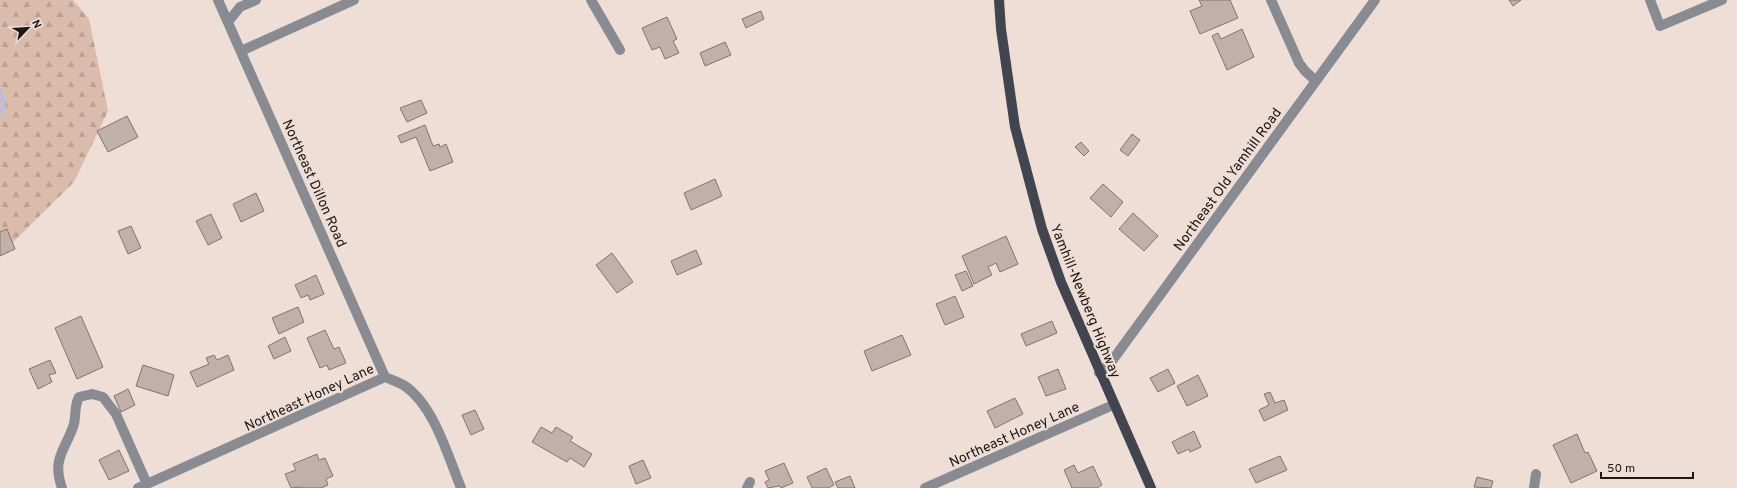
<svg xmlns="http://www.w3.org/2000/svg" width="1737" height="488" font-family="Overpass,sans-serif">
<style>
.forest{fill:url(#forest-firs)}
.lines{fill:none;stroke-linecap:round;stroke-linejoin:round}
.stream{stroke:#b3c1ea;stroke-width:3.5}
.building{fill:#c0b0a9;stroke:#82746d}
.minor{stroke:#888b91;stroke-width:10}
.major{stroke:#41454f;stroke-width:10}
.labels{text-anchor:middle;stroke-width:4;stroke-linejoin:round;paint-order:stroke}
.street-label{font-size:14px;fill:#1d1715;stroke:#eeded6}
</style>
<defs>
<pattern id="forest-firs" width="22" height="20" patternUnits="userSpaceOnUse"><rect width="22" height="20" fill="#dbbbac"/><path d="M5 1l3.5 6h-7zM16 11l3.5 6h-7z" fill="#bca093"/></pattern>
</defs>
<rect width="100%" height="100%" fill="#eeded6"/>
<path class="forest" d="M0,0h73l16,19 19,92 -34,71 -74,73z"/>
<g class="lines">
<path class="stream" d="M0,92l4,14 -4,7"/>
</g>
<path class="building" d="M1199,0h31l8,18 -38,16 -10,-23 12,-5z
M1509,0h12l-8,6z
M761,11l3,8 -18,9 -4,-9z
M667,17l10,22 -4,2 6,12 -14,6 -5,-12 -8,3 -10,-22z
M1242,29l12,28 -27,13 -15,-34 6,-3 3,6z
M725,42l6,13 -26,11 -5,-13z
M421,100l6,13 -20,9 -7,-14z
M127,116l11,21 -30,15 -11,-21z
M425,125l8,21 6,-2 1,3 6,-3 7,18 -23,9 -14,-34 -15,6 -3,-7z
M1132,134l8,6 -12,16 -8,-6z
M1081,142l8,9 -5,5 -9,-9z
M715,179l7,17 -31,14 -7,-17z
M1103,184l20,18 -12,15 -21,-19z
M256,193l8,18 -23,11 -8,-18z
M1133,213l25,23 -14,15 -25,-22z
M211,214l11,24 -14,7 -12,-24z
M131,226l10,22 -13,6 -10,-23z
M7,229l8,20 -15,7v-24z
M1006,236l12,28 -18,8 -4,-9 -8,4 4,8 -18,9 -12,-28z
M696,250l6,14 -25,11 -6,-14z
M612,253l21,29 -16,11 -21,-28z
M966,271l7,15 -11,5 -7,-16z
M316,275l8,19 -14,6 -2,-5 -7,3 -6,-13z
M955,296l9,21 -19,8 -9,-21z
M298,307l6,15 -25,12 -7,-16z
M81,316l22,51 -26,12 -22,-51z
M1052,321l5,12 -31,13 -5,-12z
M325,330l9,19 5,-2 7,16 -17,7 -2,-5 -7,3 -13,-30z
M902,335l9,20 -39,16 -8,-20z
M285,337l6,14 -17,8 -6,-13z
M214,355l3,5 11,-5 6,15 -37,17 -7,-15 19,-8 -3,-6z
M50,360l6,13 -7,2 3,7 -14,7 -9,-20z
M143,365l31,10 -6,21 -32,-10z
M1058,369l8,20 -20,7 -8,-19z
M1168,369l7,14 -17,9 -8,-14z
M1198,375l10,21 -21,10 -10,-20z
M128,389l7,16 -14,7 -7,-16z
M1270,392l5,11 9,-3 4,10 -24,11 -5,-11 10,-5 -5,-11z
M1015,398l8,16 -28,14 -8,-17z
M475,410l9,19 -13,6 -9,-20z
M541,427l11,6 4,-6 17,10 -3,4 22,13 -8,13 -14,-9 -3,4 -35,-20z
M1194,431l7,16 -11,5 -1,-3 -11,5 -6,-12z
M1577,434l8,19 3,-1 9,19 -26,12 -18,-38z
M119,450l10,21 -20,9 -10,-20z
M317,454l2,6 6,-2 8,18 -7,3 2,6 -7,3h-18l-1,-1 -11,1 -6,-14 11,-4 -3,-6z
M1280,456l7,14 -31,13 -7,-14z
M643,460l8,18 -15,6 -7,-18z
M784,463l9,20 -12,5 -2,-2 -11,2 -3,-6 4,-2 -4,-9z
M1074,465l4,8 15,-7 9,19 -5,3h-25l-8,-18z
M826,468l8,17 -6,3h-16l-5,-11z
M850,476l5,12h-17l-3,-6z
M1477,477l16,4 -2,7 -17,-1z"/>
<g class="lines">
<path class="minor" d="M218,0l167,377
M591,0l29,50
M1271,0l28,63 6,8 11,10
M1650,0l10,26 62,-26
M228,22l12,-15 16,-7
M241,51l113,-51
M1099,373l10,-8 266,-365
M62,488c-10,-29 2,-36 11,-61 4,-10 0,-18 6,-30l13,-3 11,3 13,17 31,70
M138,488l247,-111c7,3 14,5 20,9 29,20 43,70 56,102
M747,488l3,-6
M925,488l188,-83
M1534,488l2,-14"/>
<path class="major" d="M999,0l2,29 14,98 27,102 19,53 90,206"/>
</g>
<g class="labels">
<g class="street-label">
<text transform="translate(1227 179) rotate(-54)" y="5">Northeast Old Yamhill Road</text>
<text transform="translate(315 183) rotate(66)" y="5">Northeast Dillon Road</text>
<text transform="translate(1086 301) rotate(68)" y="5">Yamhill-Newberg Highway</text>
<text transform="translate(309 397) rotate(-25)" y="5">Northeast Honey Lane</text>
<text transform="translate(1014 434) rotate(-24)" y="5">Northeast Honey Lane</text>
</g>
</g>
<g transform="translate(28 28) rotate(65)" stroke="#eeded6" stroke-width="3" paint-order="stroke">
<path d="M0-3L7 15L0 10L-7 15Z" fill="#1d1715"/>
<text y="-6" font-size="11" font-weight="bold" text-anchor="middle" fill="#1d1715">N</text>
</g>
<path d="M1601 472v6h92v-6" fill="none" stroke="#1d1715" stroke-width="2"/>
<text x="1607" y="472" font-size="12" fill="#1d1715" stroke="#eeded6" stroke-width="3" paint-order="stroke">50 m</text>
</svg>
